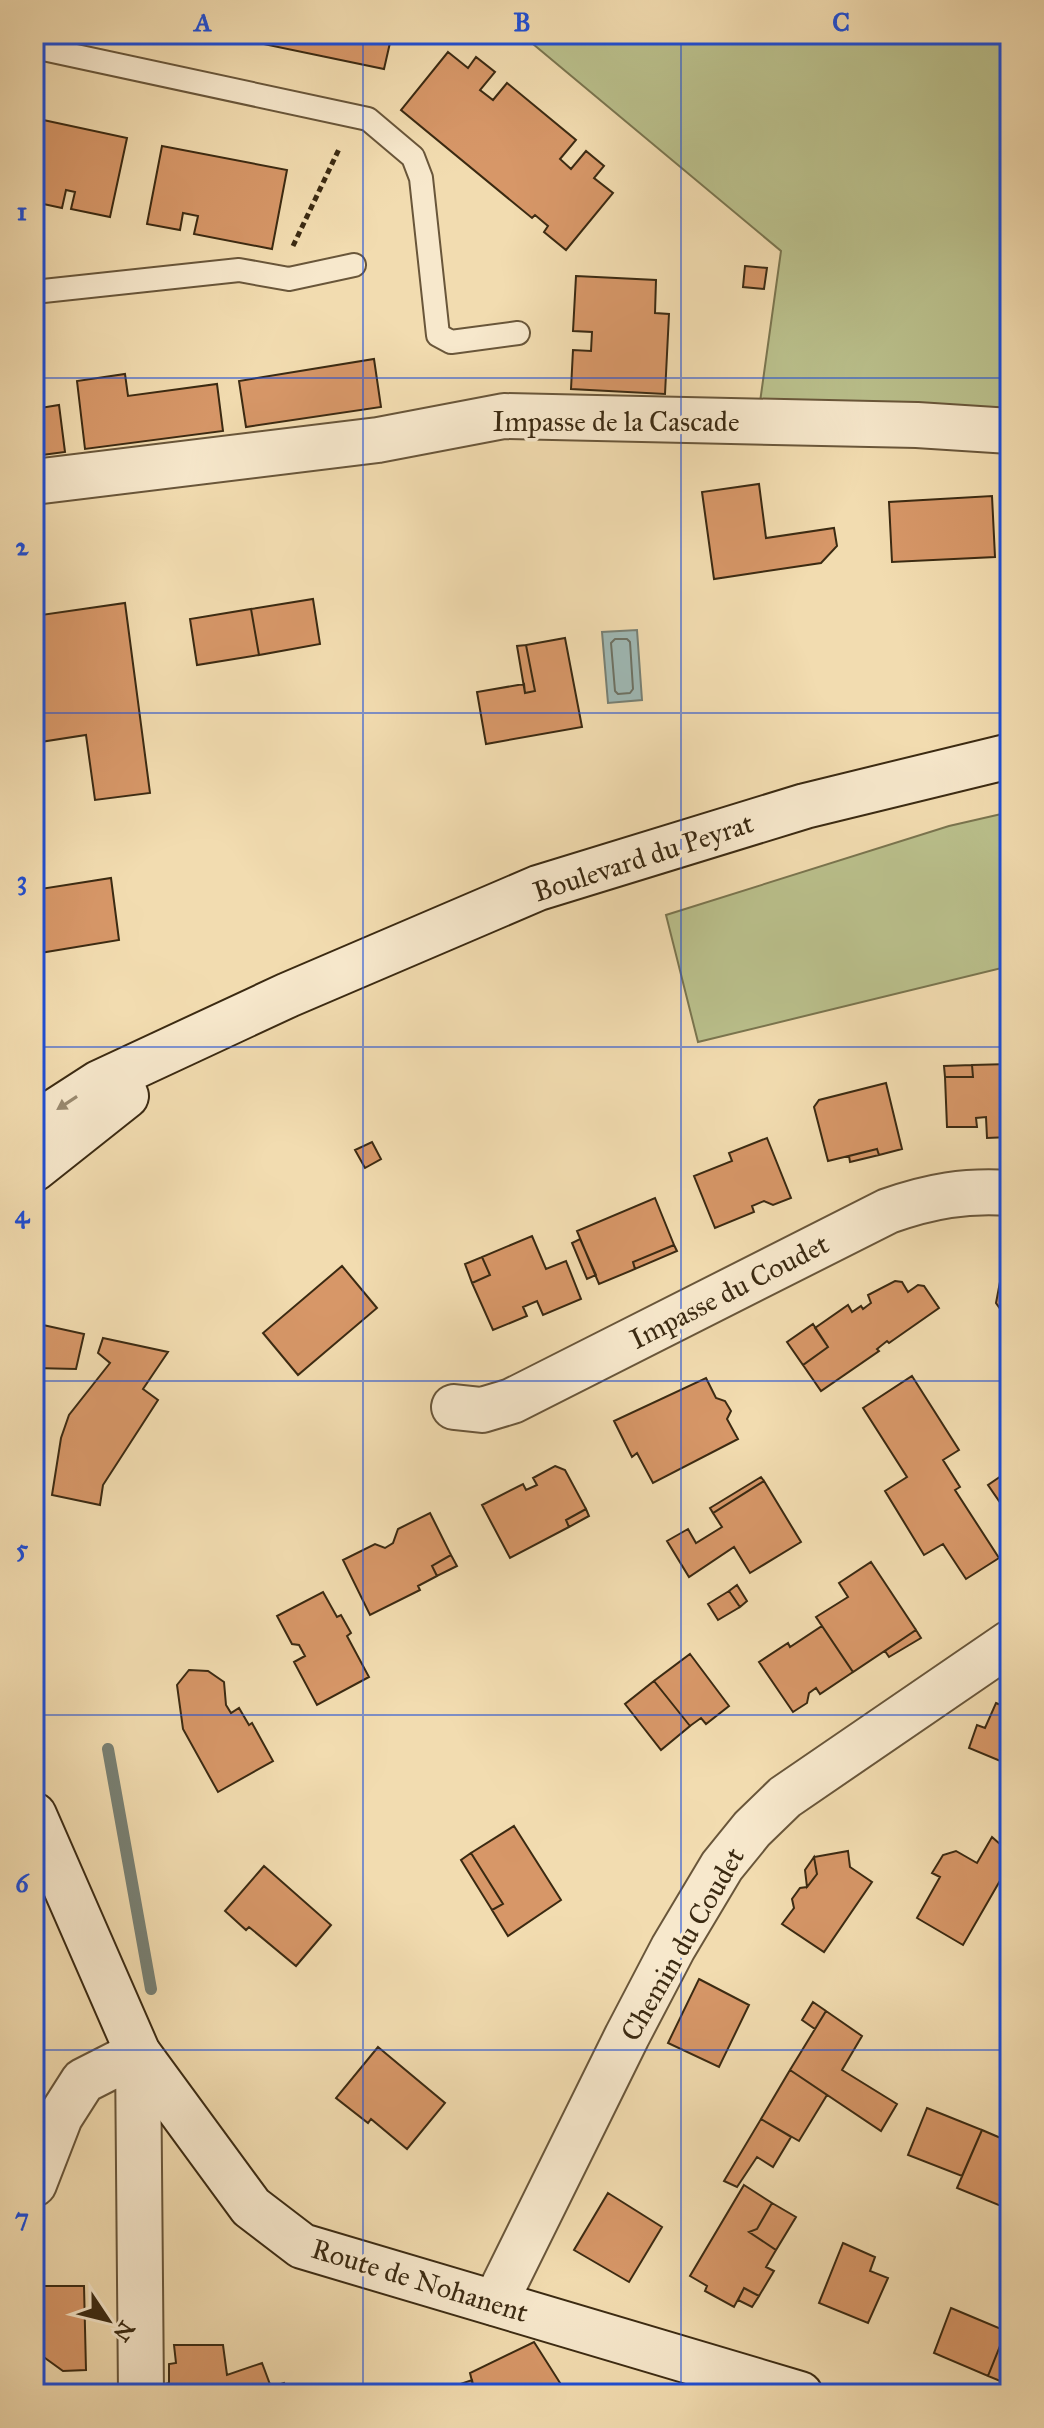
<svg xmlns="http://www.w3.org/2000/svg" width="1044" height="2428" font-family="'IM FELL Great Primer',serif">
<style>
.green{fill:#bac08c;stroke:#7a754f;stroke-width:2}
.water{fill:#9fb9b5;stroke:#778074;stroke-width:2}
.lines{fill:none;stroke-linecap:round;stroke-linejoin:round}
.shore{stroke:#6d7264;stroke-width:2}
.stream{stroke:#778074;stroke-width:12}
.building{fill:#d79768;stroke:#3b2a12;stroke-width:2}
.lane-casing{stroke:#69563a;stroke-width:26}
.street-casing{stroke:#69563a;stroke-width:48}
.secondary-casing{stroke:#3b2a12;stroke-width:48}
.path{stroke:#3b2a12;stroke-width:5;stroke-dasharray:6 4;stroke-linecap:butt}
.lane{stroke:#f7e8cc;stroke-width:22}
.street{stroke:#f7e8cc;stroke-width:44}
.secondary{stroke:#f7e8cc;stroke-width:44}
.oneway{fill:#99896f}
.grid{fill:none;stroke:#1d4ed8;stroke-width:2;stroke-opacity:0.55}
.labels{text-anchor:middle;stroke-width:7;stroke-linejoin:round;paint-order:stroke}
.street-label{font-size:28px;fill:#3b2a12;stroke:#f7e8cc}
.neatline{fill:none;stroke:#1d4ed8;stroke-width:3}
.grid-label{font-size:26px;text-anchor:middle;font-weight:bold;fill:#1d4ed8}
</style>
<rect width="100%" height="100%" fill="#f2dcb0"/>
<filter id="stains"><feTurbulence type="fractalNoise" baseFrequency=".0025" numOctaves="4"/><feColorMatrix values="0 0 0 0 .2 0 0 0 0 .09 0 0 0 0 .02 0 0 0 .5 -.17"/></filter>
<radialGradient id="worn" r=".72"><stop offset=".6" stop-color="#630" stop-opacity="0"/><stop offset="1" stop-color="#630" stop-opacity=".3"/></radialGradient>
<path class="green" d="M521,34h489v374l-250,-6 21,-151z
M1010,812v154l-312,76 -32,-127 283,-89z"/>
<path class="water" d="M637,630l5,70 -34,3 -6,-71z"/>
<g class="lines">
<path class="shore" d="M615,639h12l3,3 3,47 -3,4 -12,1 -3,-3 -4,-48z"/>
<path class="stream" d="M108,1749l43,240"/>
</g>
<path class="building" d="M216,34h176l-8,35z
M448,52l20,16 8,-11 19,15 -15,18 13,10 14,-17 69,57 -16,19 11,10 15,-18 18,15 -10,12 19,15 -47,57 -22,-18 4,-6 -13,-11 -3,3 -131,-108z
M34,118l93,20 -17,79 -39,-8 4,-17 -9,-2 -4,18 -28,-6z
M162,146l125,24 -15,79 -78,-15 4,-18 -15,-3 -3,17 -33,-6z
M745,266l22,2 -3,21 -21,-2z
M576,276l80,4 -1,33 14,1 -4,80 -94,-5 2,-39 18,1 1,-19 -19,-1z
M374,359l7,48 -135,20 -7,-46z
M125,374l3,22 89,-12 6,47 -138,18 -8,-68z
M59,405l6,47 -31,4v-47z
M759,484l7,54 68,-10 3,18 -16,17 -107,16 -12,-87z
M992,496l3,61 -103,5 -3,-60z
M313,599l7,45 -61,11 -8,-46z
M125,603l25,190 -55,7 -9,-65 -52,8v-127z
M251,609l8,46 -62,10 -7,-46z
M565,638l17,89 -96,17 -9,-52 47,-8 1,9 10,-2 -9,-46z
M526,645l9,46 -10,2 -8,-47z
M111,878l8,62 -85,14v-64z
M1010,1064v73l-23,1 -1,-21 -10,1 1,9h-30l-2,-50h28l-1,-12z
M972,1065l1,12h-28l-1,-11z
M886,1083l16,66 -23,6 -2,-6 -49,12 -14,-54 5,-7z
M767,1138l24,60 -18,7 -9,-4 -12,5 2,6 -39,16 -21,-52 38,-15 -3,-8z
M372,1142l9,17 -16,9 -10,-18z
M877,1149l2,6 -29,7 -1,-6z
M655,1198l19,47 -41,17 2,7 -36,15 -22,-53z
M532,1236l14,33 20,-8 15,38 -38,16 -6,-14 -14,6 4,9 -34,14 -21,-47 18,-8 -8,-18z
M580,1239l16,36 -9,4 -15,-36z
M674,1245l3,6 -42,18 -2,-7z
M482,1257l8,18 -18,8 -7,-19z
M342,1266l35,42 -79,67 -35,-42z
M1003,1266l7,1v56l-14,-20z
M895,1281l7,1 6,10 10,-7 6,1 15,22 -50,35 -2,-2 -10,8 2,2 -58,40 -18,-26 25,-18 -13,-19 33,-23 4,7 9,-6 2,3 8,-6 -3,-8z
M34,1323l50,11 -8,35 -42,-1z
M813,1324l15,23 -25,18 -16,-23z
M103,1338l65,14 -25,37 15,11 -55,85 -3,20 -48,-10 9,-57 8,-23 41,-52 -12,-10z
M912,1376l47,74 -16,10 17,27 -5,3 44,68 -33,21 -23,-35 -19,11 -39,-64 22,-14 -44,-69z
M706,1378l10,20 9,3 6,10 -4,8 11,20 -85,44 -16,-30 -5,4 -18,-36z
M555,1466l10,4 21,39 -20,11 3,7 -59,31 -28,-53 41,-21 3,6 11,-5 -4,-7z
M1010,1470v47l-22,-32z
M761,1477l3,4 -51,32 -3,-5z
M764,1481l37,61 -51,31 -16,-26 -45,30 -22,-36 21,-12 8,14 26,-16 -9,-14z
M586,1509l3,7 -20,11 -3,-7z
M430,1513l21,42 -19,11 5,10 -19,10 2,4 -50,25 -27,-55 32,-16 10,4 8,-5 5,-14z
M451,1555l6,11 -20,10 -5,-10z
M871,1562l45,68 -63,42 -37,-55 32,-20 -9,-14z
M737,1585l10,16 -7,6 -11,-16z
M729,1591l11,16 -22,13 -10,-16z
M323,1592l14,25 4,-2 10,18 -4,3 22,41 -52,28 -23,-43 11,-6 -6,-11 -7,-1 -15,-28z
M822,1626l31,46 -33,22 -4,-6 -7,5 -2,10 -14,9 -34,-50 29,-19 2,4z
M916,1630l5,8 -32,19 -4,-6z
M690,1654l39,52 -23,18 -5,-6 -11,8 -36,-45z
M189,1670l19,1 16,11 2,23 5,8 8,-5 10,17 3,-2 21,38 -55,31 -35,-63 -6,-44z
M654,1681l36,45 -29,24 -36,-46z
M996,1703l14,6v56l-41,-17 8,-23 8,3z
M514,1826l47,74 -53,36 -16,-26 11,-6 -32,-51z
M992,1837l18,16v32l-9,-6 -38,66 -46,-27 23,-41 -8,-4 11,-18 13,-4 21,12z
M848,1851l2,16 22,15 -48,70 -42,-28 12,-16 -2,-9 8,-11 7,-1 10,-13 -3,-17z
M471,1853l32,51 -11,6 -31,-50z
M814,1857l3,17 -10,13 -2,-17z
M264,1866l67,59 -35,41 -47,-39 -3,3 -21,-19z
M699,1979l50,26 -30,62 -51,-24z
M813,2002l13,9 -11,18 -13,-9z
M826,2011l36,25 -20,34 55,34 -16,27 -91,-61z
M378,2047l67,56 -38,46 -36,-30 -3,4 -32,-25z
M790,2070l37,25 -28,46 -38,-22z
M927,2108l55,22 -20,46 -54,-21z
M761,2119l30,18 -18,30 -16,-10 -20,30 -13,-6z
M982,2130l28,12v63l-8,-3 -1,4 -44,-18z
M744,2185l28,18 -15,26 -8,3 27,18 -10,17 8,4 -15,25 -15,-8 -10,19 -29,-16 2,-5 -17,-10z
M608,2193l54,34 -33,55 -55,-32z
M772,2203l24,14 -20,33 -27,-18 8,-3z
M843,2243l32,14 -5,14 18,7 -20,45 -49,-20z
M37,2286h47l2,84 -23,1 -29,-21v-60z
M744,2288l15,8 -7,11 -14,-7z
M951,2308l55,23 -18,45 -54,-23z
M1006,2331l4,1v53l-22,-9z
M534,2342l28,44 -16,8h-71l-5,-21z
M174,2345h49l4,30 35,-12 9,24 13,-4 5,11h-124v-10l4,-1v-19l7,-1z
M472,2380l3,14h-35v-3z"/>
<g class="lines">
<defs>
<path id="lane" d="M34,47l334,72 45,38 8,21 17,157 13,7 67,-9
M34,292l205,-22 50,9 65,-14"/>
<path id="street" d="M34,482l344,-42 126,-24 413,9 93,6
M454,1407l28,3 30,-9 376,-190c43,-15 77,-21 122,-18
M34,2184l26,-67 23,-36 55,-28 3,341
M495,2303l132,-267 46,-88 49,-82 30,-37 33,-32 225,-154"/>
<path id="secondary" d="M34,1125l65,-42 189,-88 250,-107 267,-82 205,-50
M34,1169l92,-73
M34,1815l104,238 113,154 51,39 498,148"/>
</defs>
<use href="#lane" class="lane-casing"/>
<use href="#street" class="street-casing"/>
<use href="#secondary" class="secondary-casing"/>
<path class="path" d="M293,246l47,-99"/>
<use href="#lane" class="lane"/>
<use href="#street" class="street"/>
<use href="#secondary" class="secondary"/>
</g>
<defs><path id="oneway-solid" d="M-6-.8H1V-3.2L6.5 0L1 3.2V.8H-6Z" transform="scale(2)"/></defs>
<use class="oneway" href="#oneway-solid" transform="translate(67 1103) rotate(147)"/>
<path class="grid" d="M363,34v2360M681,34v2360M34,378h976M34,713h976M34,1047h976M34,1381h976M34,1715h976M34,2050h976"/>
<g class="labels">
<g class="street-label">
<text x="616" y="431">Impasse de la Cascade</text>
<text transform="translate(643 857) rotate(-18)" y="10">Boulevard du Peyrat</text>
<text transform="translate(729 1291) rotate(-27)" y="10">Impasse du Coudet</text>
<text transform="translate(682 1944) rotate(-60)" y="10">Chemin du Coudet</text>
<text transform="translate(420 2280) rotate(17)" y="10">Route de Nohanent</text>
</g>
</g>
<rect width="1044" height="2428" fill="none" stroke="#f2dcb0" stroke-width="88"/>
<g transform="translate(108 2320) rotate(125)" stroke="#f7e8cc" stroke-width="6" paint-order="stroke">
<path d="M0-6L14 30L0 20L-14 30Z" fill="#3b2a12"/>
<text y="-12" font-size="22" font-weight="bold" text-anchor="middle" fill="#3b2a12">N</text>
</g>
<rect x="44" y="44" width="956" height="2340" class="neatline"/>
<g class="grid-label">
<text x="203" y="31">A</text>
<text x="522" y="31">B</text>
<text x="841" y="31">C</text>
<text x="22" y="220">1</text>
<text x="22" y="555">2</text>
<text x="22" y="889">3</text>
<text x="22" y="1223">4</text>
<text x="22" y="1557">5</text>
<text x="22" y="1892">6</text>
<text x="22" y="2226">7</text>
</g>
<rect width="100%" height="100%" filter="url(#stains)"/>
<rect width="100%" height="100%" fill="url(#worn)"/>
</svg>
